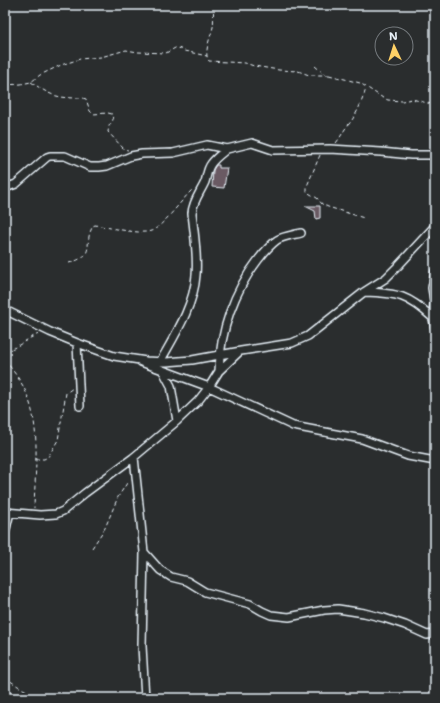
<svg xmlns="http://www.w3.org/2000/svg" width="440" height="703" font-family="'Shantell Sans',sans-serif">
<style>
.building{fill:#6a5a64;stroke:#e8f1f8}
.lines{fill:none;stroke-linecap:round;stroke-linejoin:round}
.minor-casing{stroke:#e8f1f8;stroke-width:10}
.path{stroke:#e8f1f8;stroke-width:1;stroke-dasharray:4 3;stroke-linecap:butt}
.minor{stroke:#2a2d2e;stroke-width:7}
</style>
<rect width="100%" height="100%" fill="#2a2d2e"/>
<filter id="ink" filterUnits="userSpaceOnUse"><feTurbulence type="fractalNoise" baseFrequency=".025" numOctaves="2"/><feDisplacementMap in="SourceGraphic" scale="8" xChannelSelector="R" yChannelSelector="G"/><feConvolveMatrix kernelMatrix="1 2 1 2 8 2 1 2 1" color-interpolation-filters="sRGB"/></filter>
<g filter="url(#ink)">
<path class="building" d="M216,165h3v3h8l-3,20 -12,-1 1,-17z
M305,206h15v12l-4,1 -1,-8z"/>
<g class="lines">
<defs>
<path id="minor" d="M5,188l11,-4 31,-27 3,-1h15l25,11h9l8,-1 24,-10 11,-2 31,-1 34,-8 20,4 25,-6 21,7 57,-1 51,3 30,3h24
M435,271l-3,17 3,19
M364,292c34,1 44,3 69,26
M434,304l-1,14 2,11
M5,310l45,22 27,11 37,13 32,5 20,1 26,-2 49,-9 51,-8 16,-7 56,-44 22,-14 12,-12 37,-40
M77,343l3,63
M141,362l68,25 84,39 69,13 46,17 27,5
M160,362c15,-27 34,-56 36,-87 2,-20 -2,-42 -4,-62 1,-12 8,-20 13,-31 2,-6 2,-13 6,-18 4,-6 10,-10 16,-15
M163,371l8,15 6,35
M219,371c1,-40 15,-80 39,-111 6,-8 11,-14 19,-20 7,-4 16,-5 24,-7
M134,457l10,95 -2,94 3,52
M5,512l35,3 16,-1 7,-3 22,-18 49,-36 43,-36 21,-20 11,-14 10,-16 20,-19
M5,533l5,-21
M144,552l16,18 11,7 16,4 18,11 45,12 12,7 9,4 18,2 35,-7 14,-1 26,4 20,5 21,7 22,10 8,-1"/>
</defs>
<use href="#minor" class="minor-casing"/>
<path class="path" d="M214,5c-1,7 0,15 -1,22 -2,9 -10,26 -4,34l36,2 9,3 25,4 19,1 11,4h20
M315,66l8,7 3,1
M329,75l31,8 23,15 5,2 14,1 10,-2 23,6
M31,82c22,15 25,16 52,16l3,1 4,12 3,3 15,-1 4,1 1,6 -4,6 -1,6 16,17 4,1
M5,85l16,-1 10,-2 9,-7 21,-10 19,-6 21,-2 25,-7 12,2 28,1 11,-6 7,4 23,5
M336,143c4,-5 6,-9 9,-14 12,-14 15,-23 21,-40
M320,155l-13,31v6l10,6 5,6 6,3 36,11
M69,263c29,-8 13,-19 24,-37l2,-1c12,2 45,10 56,6 11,-3 32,-33 42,-42
M5,351c13,-3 22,-13 34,-17
M5,360c6,8 13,17 18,26 19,36 12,83 11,122
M35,459h9l4,-2 10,-17 8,-47 7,-5
M92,548l13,-20 13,-31 11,-17
M5,677c13,10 28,19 44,21"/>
<use href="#minor" class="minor"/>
</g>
</g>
<rect width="440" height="703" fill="none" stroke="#2a2d2e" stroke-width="20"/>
<rect x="10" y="10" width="420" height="683" fill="none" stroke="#e8f1f8" stroke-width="1.5" filter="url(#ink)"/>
<g transform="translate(394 46) rotate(356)"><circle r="19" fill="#2a2d2e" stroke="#767b7f"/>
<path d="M0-3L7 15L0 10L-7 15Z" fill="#ffd166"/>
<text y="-6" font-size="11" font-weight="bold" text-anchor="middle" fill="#e8f1f8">N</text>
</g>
</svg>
